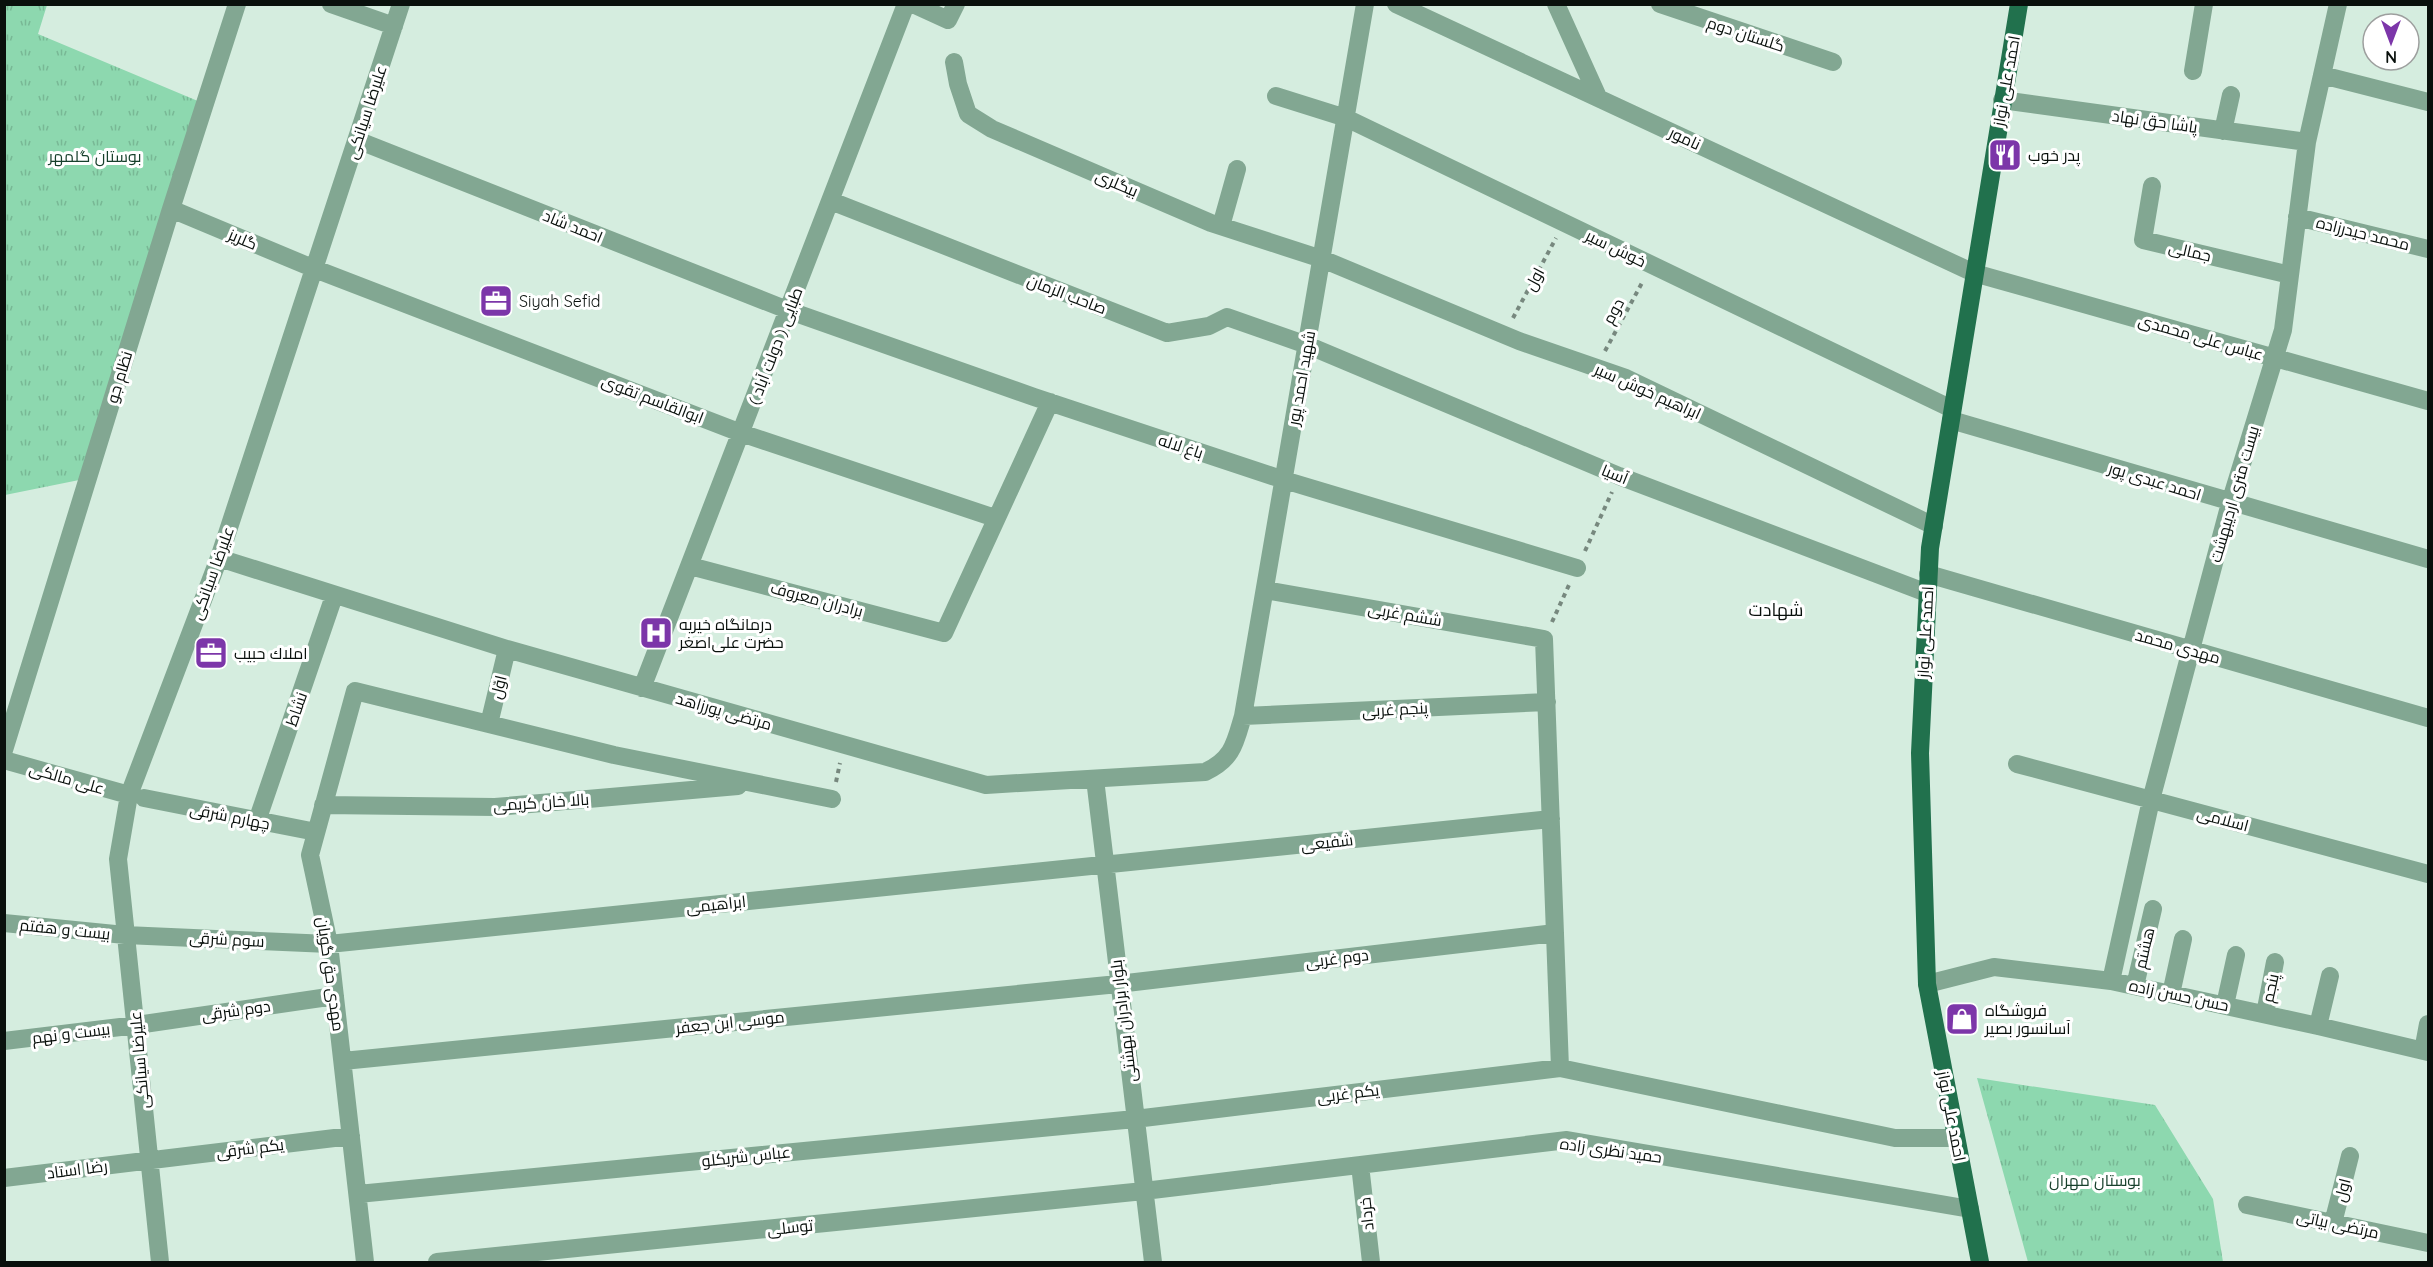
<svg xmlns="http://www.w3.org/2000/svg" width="2433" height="1267" font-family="Quicksand,Cairo,sans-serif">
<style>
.park{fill:url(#park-tufts)}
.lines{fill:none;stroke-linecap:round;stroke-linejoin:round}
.path{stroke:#77887e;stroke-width:4;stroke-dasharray:4.5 4.5;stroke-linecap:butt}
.minor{stroke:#82a792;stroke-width:18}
.major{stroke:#21714d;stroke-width:18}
.labels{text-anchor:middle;stroke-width:6;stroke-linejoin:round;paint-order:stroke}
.street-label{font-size:16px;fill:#09100c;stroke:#fff}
.poi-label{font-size:16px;fill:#09100c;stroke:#fff;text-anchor:start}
.park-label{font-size:16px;fill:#17402c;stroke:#fff}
.neighbourhood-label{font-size:18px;fill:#09100c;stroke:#fff}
</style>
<defs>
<pattern id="park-tufts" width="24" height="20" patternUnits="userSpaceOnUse" patternTransform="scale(1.5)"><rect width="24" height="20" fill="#8dd8af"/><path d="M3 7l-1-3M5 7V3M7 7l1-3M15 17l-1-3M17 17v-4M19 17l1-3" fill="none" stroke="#78b895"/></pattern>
</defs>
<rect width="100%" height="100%" fill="#d5eddf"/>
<path class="park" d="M5,5h42l-9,29 167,70 -111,373 -89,18z
M1977,1078l178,27 58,94 10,63h-195z"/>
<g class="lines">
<path class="path" d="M1513,318l43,-80
M1605,351l38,-70
M1585,551l27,-59
M1552,622l17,-37
M836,782l4,-19"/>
<path class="minor" d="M331,4l63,22
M913,4l35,16 8,-16
M1396,4l578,269 454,128
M1556,4l42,93
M1660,4l173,58
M954,62l4,22 10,30 24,15 219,94 111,36 197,82 107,37 308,148
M2193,71l11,-67
M2322,75l106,27
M1276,96l70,22 606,291
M2002,100l305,42
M2223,131l8,-36
M357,140l433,171 244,86 250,83 293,88
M2152,186l-9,54 147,35
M831,201l336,132 42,-7 18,-9 80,28 312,131 308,117
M171,209l144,60 426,164 254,85
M2297,217l131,32
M1221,226l16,-57
M1951,420l477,139
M219,558l288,91 479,136 219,-13c28,-13 30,-29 38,-56l122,-712
M690,566l254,67 106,-231
M1928,574l500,144
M1265,590l279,49 16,429
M642,688l264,-684
M1243,716l304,-14
M489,724l18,-75
M4,750l167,-541 66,-205
M4,760l125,35
M2017,764l411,110
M1095,779l58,483
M144,798l172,34
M323,805l172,2 243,-21
M257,821l77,-225
M4,923l121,12 204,9 1222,-125
M2111,981l40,-181 79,-297 53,-173 24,-188 31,-138
M1927,984l67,-17 117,14 207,45 110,26
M2135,986l18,-77
M2171,994l12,-55
M2225,1005l11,-50
M2265,1014l10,-52
M2318,1026l12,-50
M4,1041l133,-16 198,-29
M2423,1051l5,-27
M343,1061l775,-77 437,-51
M1360,1165l11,97
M4,1178l347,-42
M358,1194l777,-75 425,-51 335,70h61
M2247,1205l181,38
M2333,1223l17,-67
M160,1262l-42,-403 11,-64 90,-237 182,-554
M365,1262l-36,-318 -19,-89 45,-164 259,64 218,44
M437,1262l707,-71 423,-51 403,69"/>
<path class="major" d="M1980,1262l-53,-278 -7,-231 10,-205 89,-544"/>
</g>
<defs>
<symbol id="restaurant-square" viewBox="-11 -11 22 22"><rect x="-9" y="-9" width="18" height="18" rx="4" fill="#7c36a9" stroke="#fff"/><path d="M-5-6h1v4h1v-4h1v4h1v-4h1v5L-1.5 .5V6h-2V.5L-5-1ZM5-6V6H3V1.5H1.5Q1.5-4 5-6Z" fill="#fff"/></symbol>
<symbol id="office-square" viewBox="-11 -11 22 22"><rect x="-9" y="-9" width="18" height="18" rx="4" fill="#7c36a9" stroke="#fff"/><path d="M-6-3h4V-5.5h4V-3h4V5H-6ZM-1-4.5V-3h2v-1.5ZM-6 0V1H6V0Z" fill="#fff"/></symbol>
<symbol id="hospital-square" viewBox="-11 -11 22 22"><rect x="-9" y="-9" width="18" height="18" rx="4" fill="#7c36a9" stroke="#fff"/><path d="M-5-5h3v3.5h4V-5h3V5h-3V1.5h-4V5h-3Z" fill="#fff"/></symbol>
<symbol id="shop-square" viewBox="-11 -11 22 22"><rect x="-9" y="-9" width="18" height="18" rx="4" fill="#7c36a9" stroke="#fff"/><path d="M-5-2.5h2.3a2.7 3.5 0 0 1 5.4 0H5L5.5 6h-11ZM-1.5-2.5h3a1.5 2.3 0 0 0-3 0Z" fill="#fff"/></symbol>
</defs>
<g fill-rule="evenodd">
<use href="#restaurant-square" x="1986" y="136" width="38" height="38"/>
<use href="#office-square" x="477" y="282" width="38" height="38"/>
<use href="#hospital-square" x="637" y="614" width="38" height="38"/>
<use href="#office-square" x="192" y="634" width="38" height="38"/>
<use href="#shop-square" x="1943" y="1000" width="38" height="38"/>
</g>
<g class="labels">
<g class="street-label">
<text transform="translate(1746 34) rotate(18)" y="6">گلستان دوم</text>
<text transform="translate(2006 81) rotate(-80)" y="6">احمد علی نواز</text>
<text transform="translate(366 112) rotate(-72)" y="6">علیرضا سیانکی</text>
<text transform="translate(2155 121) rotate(8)" y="6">پاشا حق نهاد</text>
<text transform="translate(1685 138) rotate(25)" y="6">نامور</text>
<text transform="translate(1117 183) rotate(23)" y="6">بیگلری</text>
<text transform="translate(573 226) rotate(22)" y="6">احمد شاد</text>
<text transform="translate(2363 233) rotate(14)" y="6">محمد حیدرزاده</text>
<text transform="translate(243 239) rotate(23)" y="6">گلریز</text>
<text transform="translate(1616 248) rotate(26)" y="6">خوش سیر</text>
<text transform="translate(2190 251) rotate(13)" y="6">جمالی</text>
<text transform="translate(1534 279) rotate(-62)" y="6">اول</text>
<text transform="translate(1067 294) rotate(21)" y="6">صاحب الزمان</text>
<text transform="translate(1613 311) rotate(-62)" y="6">دوم</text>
<text transform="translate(2201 337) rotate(16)" y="6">عباس علی محمدی</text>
<text transform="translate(775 346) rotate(-69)" y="6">طبایی ( دولت آباد )</text>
<text transform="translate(119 377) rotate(-73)" y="6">نظام جو</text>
<text transform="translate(1301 378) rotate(-80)" y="6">شهید احمد پور</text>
<text transform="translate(1648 391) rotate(24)" y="6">ابراهیم خوش سیر</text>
<text transform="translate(653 399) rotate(21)" y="6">ابوالقاسم تقوی</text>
<text transform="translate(1181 446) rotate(18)" y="6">باغ لاله</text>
<text transform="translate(1615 474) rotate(22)" y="6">آسیا</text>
<text transform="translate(2155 481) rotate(17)" y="6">احمد عبدی پور</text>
<text transform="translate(2234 494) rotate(-74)" y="6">بیست متری اردیبهشت</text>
<text transform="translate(212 573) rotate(-70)" y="6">علیرضا سیانکی</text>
<text transform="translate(817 599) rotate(15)" y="6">برادران معروف</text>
<text transform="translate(1405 614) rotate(10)" y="6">ششم غربی</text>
<text transform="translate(1925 632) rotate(-87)" y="6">احمد علی نواز</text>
<text transform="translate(2178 646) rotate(16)" y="6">مهدی محمد</text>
<text transform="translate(498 687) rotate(-76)" y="6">اوّل</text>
<text transform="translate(296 709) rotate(-71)" y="6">نشاط</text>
<text transform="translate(1395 709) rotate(-3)" y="6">پنجم غربی</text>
<text transform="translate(724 711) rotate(16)" y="6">مرتضی پورزاهد</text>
<text transform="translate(67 778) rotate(16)" y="6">علی مالکی</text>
<text transform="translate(541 802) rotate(-4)" y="6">بالا خان کریمی</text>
<text transform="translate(230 816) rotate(11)" y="6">چهارم شرقی</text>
<text transform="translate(2223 819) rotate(15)" y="6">اسلامی</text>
<text transform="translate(1327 842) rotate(-6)" y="6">شفیعی</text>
<text transform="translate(716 904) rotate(-6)" y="6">ابراهیمی</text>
<text transform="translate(65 929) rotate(6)" y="6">بیست و هفتم</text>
<text transform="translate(227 939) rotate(3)" y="6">سوم شرقی</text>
<text transform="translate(2144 948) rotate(-77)" y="6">هشتم</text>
<text transform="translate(1337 958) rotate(-7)" y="6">دوم غربی</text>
<text transform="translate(331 974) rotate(82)" y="6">مهدی حق گویان</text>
<text transform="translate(2270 988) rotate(-78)" y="6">پنجم</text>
<text transform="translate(2179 995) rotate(12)" y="6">حسن حسن زاده</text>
<text transform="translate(236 1010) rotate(-8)" y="6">دوم شرقی</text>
<text transform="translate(1123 1021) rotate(-97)" y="6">بلوار برادران بهشتی</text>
<text transform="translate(730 1022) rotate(-6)" y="6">موسی ابن جعفر</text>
<text transform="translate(71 1033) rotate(-7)" y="6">بیست و نهم</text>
<text transform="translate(139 1060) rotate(-95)" y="6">علیرضا سیانکی</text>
<text transform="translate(1348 1093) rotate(-7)" y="6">یکم غربی</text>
<text transform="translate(1952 1116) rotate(79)" y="6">احمد علی نواز</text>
<text transform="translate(250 1148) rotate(-7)" y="6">یکم شرقی</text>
<text transform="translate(1611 1150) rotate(8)" y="6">حمید نظری زاده</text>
<text transform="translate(746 1156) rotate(-6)" y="6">عباس شریکلو</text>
<text transform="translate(77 1169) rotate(-7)" y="6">رضا استاد</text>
<text transform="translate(2342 1190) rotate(-76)" y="6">اول</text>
<text transform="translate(1366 1214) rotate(-96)" y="6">خرداد</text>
<text transform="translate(2338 1224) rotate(12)" y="6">مرتضی بیاتی</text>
<text transform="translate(790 1227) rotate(-6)" y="6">توسلی</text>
</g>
<g class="poi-label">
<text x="2028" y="161">پدر خوب</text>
<text x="519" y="307">Siyah Sefid</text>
<text x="679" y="630">درمانگاه خیریه<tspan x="679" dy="18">حضرت علی‌اصغر</tspan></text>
<text x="234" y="659">املاك حبيب</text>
<text x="1985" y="1016">فروشگاه<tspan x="1985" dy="18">آسانسور بصیر</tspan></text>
</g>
<g class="park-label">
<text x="95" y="162">بوستان گلمهر</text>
<text x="2095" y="1186">بوستان مهران</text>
</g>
<g class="neighbourhood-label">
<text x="1776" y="616">شهادت</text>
</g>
</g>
<rect width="2433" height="1267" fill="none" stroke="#09100c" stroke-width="12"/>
<g transform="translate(2391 42) rotate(180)"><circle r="28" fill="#ffffff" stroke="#9d9f9e" stroke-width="1.5"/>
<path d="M0-4.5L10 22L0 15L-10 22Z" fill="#7c36a9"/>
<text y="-9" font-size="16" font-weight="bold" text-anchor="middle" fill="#09100c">N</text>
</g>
</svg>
